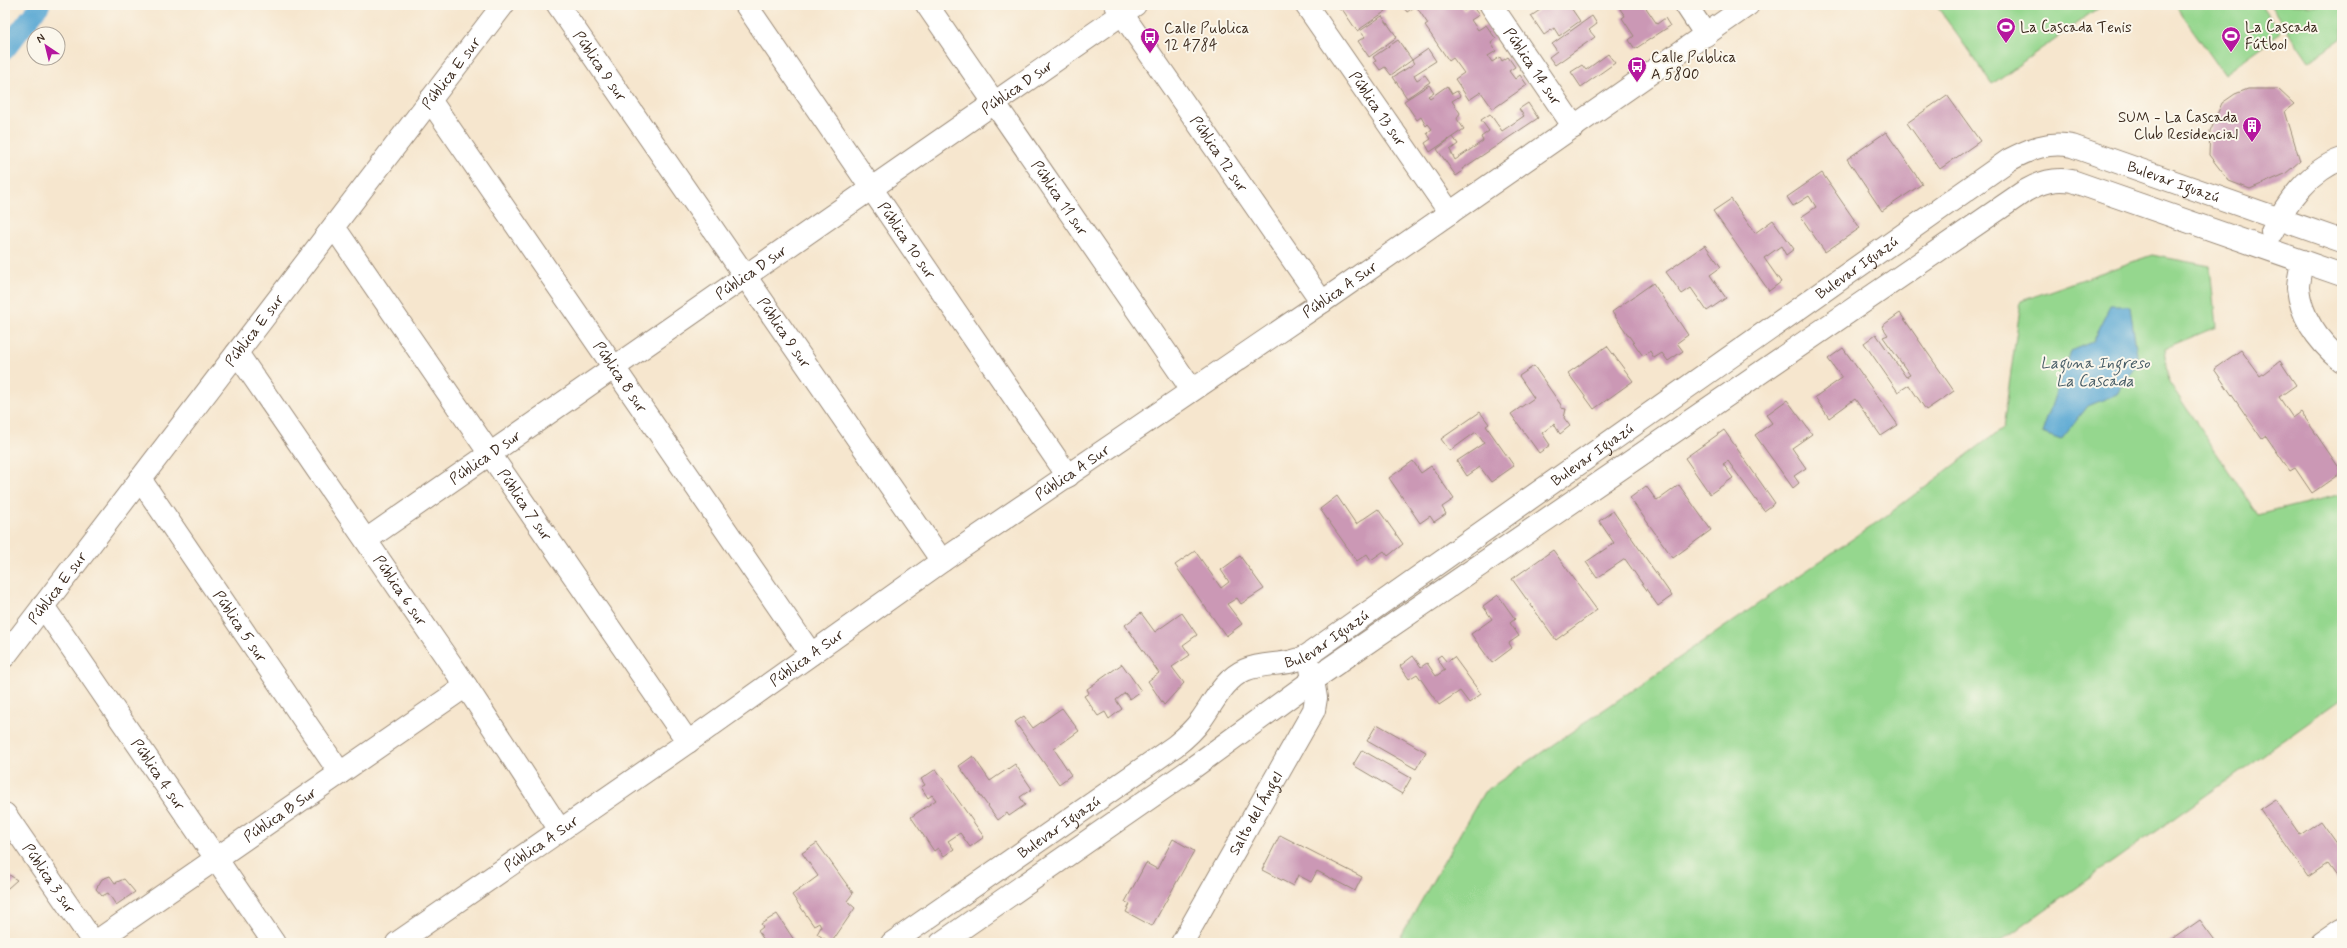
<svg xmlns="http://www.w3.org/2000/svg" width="2347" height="948" font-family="Mynerve,sans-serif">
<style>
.green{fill:#95d78e;stroke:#688056}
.water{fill:#59a7d3;stroke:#4a6878}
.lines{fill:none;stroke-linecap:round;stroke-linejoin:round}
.canal{stroke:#59a7d3;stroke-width:20}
.building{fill:#cb98b5}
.minor-casing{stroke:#988876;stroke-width:24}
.minor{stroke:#fff;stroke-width:22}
.labels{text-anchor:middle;stroke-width:4;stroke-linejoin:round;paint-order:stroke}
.poi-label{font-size:15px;fill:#3b2a1e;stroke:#fbf7ec;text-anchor:start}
.street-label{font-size:15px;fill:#3b2a1e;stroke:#fbf7ec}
.water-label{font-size:16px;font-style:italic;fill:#475c66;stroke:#fbf7ec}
</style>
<rect width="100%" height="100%" fill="#fbf7ec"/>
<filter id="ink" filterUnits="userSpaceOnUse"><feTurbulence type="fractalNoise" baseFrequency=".025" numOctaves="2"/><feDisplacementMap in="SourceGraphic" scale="8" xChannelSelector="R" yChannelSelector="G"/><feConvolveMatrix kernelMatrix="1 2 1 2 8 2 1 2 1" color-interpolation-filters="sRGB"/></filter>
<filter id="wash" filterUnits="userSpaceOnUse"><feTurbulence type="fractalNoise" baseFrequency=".012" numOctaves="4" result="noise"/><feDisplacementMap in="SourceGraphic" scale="16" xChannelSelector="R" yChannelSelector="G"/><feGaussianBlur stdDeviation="0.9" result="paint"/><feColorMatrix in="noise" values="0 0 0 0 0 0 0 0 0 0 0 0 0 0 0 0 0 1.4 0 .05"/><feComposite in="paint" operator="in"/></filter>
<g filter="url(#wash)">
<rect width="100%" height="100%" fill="#f6e6ce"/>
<path class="green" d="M1936,5h166l-110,79z
M2175,5h86l20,28 -57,41z
M2270,5h72v33l-33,24z
M2152,255l58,11 6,61 -51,21 4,34 89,133 84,-21v205l-344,244h-601l87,-151 402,-276 117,-88 18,-127z"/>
<path class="water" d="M2110,306h20l8,56 -21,32 -29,12 -27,34 -19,-7 28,-82 22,-9z"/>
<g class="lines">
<path class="canal" d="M5,50l35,-45"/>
</g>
<g id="blocks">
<path class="building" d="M1336,5h45l5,6 -29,20 -15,-22 -2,1z
M1402,5h58l4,6 7,-6 8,10 -8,5 7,10 8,-5 10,14 -5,4 5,8 -8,5 4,6 8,-5 2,4 6,-4 7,10 -6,4 6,8 5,-4 7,10 -34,24 -12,-17 -12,8 -14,-21 9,-6 -11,-15 -4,3 -24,-35 3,-2 -12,-18 -9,6z
M1536,5h33l11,16 -21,15 -5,-8 -10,7 -13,-19 9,-6z
M1625,5h19l13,19 8,-6 5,8 -35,23 -6,-9 5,-4 -12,-18 3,-2 -5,-7z
M1382,16l15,21 -28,20 -11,-16 7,-4 -5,-6z
M1592,16l5,8 -8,6 6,7 -40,28 -6,-8 8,-6 -5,-7z
M1398,40l14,20 -21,15 -6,-8 -5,3 -6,-8 2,-1 -3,-4z
M1428,49l8,12 -22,14 3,5 8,-5 5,7 -23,16 -14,-21 21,-13 -2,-4z
M1608,54l7,9 -34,24 -10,-15 11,-7 4,5z
M1429,85l5,7 -6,4 2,2 17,-12 5,8 5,-3 3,5 -8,5 8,12 -3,6 7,10 -34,23 -5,-9 6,-4 -4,-6 5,-4 -4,-5 -2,2 -5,-9 -4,3 -13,-19z
M2248,89h30l16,15 -9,7 15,50 -15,13 -35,15 -21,-8 -20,-26 1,-24 12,-28 13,-9z
M1947,95l33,46 -40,28 -33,-46z
M1528,103l10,15 -76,51 1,2 -7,5 -19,-27 16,-12 5,7 -8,6 5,10 28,-19 -2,-4 8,-6 -8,-11 9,-6 12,17 22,-15 -5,-7z
M1886,132l36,52 -40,27 -35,-52z
M1822,173l38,55 -35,24 -24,-35 15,-10 -7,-11 -16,10 -6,-9z
M1731,199l24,34 18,-13 21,29 -8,6 -5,-9 -17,12 17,24 -12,9 -56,-80z
M1705,245l16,22 -11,8 16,23 -19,13 -16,-23 -9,6 -16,-22z
M1653,283l35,52 -11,8 6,8 -15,10 -6,-8 -8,5 -4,-7 -7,5 -31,-44z
M1900,313l54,78 -28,19 -17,-25 -11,7 -34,-49 12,-9 30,43 4,-2 -27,-38 5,-2 -6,-9z
M1607,346l26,35 -39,28 -26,-36z
M1843,348l55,77 -17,11 -26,-37 -26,19 -14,-21 27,-19 -14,-19z
M2241,350l19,26 20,-15 16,24 -17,12 14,21 8,-6 41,60 -30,21 -17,-25 -5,3 -24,-35 -4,3 -48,-70z
M1534,366l27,39v3l5,1 -2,9 6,8 -10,8 -6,-10 -12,9 8,12 -11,8 -28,-39 23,-16 -15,-22z
M1787,400l25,34 -20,14 14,20 -12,8 5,7 -6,5 -38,-53 17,-12 -6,-8z
M1480,412l9,12 -3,2 28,40 -23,16 -11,-15 -13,9 -10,-15 27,-18 -8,-11 -26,19 -9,-12z
M1724,430l51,73 -11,8 -36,-50 -5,3 10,14 -23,16 -25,-36z
M1413,461l8,12 10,-7 23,33 -12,8 4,7 -12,8 -4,-6 -10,7 -31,-45z
M1679,485l32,45 -38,28 -43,-60 16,-12 11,15z
M1337,496l19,28 22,-15 25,35 -15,12 -4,-5 -13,9 -4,-6 -10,7 -37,-52z
M1613,511l59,85 -14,10 -33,-47 -28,19 -11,-16 28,-19 -15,-22z
M1553,550l44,60 -41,30 -44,-61z
M1195,551l26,37 8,-6 -8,-12 19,-14 24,33 -23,15 -4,-6 -10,6 15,20 -16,12 -51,-71z
M1498,595l17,24 -5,4 9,13 -10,7 3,5 -20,15 -21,-29 21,-15 -9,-13z
M1141,613l14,19 27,-19 15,22 -14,10 7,10 -18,12 12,16 -20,22 -16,-24 11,-8 -34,-48z
M1441,655l6,7 7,-5 27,37 -12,9 -9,-12 -21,14 -22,-31 -8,5 -9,-13 13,-10 8,11 6,-4 9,13 9,-6 -8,-12z
M1122,664l19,27 -11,8 -5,-6 -9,7 6,9 -13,10 -4,-7 -7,4 -14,-20 5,-3 -2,-4z
M1062,708l17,23 -25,18 17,26 -12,9 -44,-62 9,-6 9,12z
M1377,724l49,28 -10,17 -49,-28z
M1362,750l49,28 -9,16 -49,-29z
M973,756l17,25 25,-17 17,25 -12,8 5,8 -16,11 -2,-3 -9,7 -39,-54z
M936,769l48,68 -14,10 -10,-14 -12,8 6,8 -10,7 -6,-8 -4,3 -23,-34 25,-17 -4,-5 -4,3 -7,-11 4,-2 -4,-6z
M2275,799l25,36 20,-14 22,31v29l-2,1 -13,-18 -19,13 -48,-68z
M1280,835l82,42 -7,14 -38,-20 -6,11 -13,-7 -5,11 -31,-16z
M1173,839l21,12 -42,75 -26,-14 4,-8 -5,-2 21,-39 11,6z
M817,843l36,50 -6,8 8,7 -24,35 -14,-9 4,-7 -2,-4 -5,3 -22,-31 26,-19 -16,-23z
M5,872l12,8 -9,8h-3z
M110,876l5,7 9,-4 11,13 -19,13 -8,-12 -6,3 -6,-7 6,-10z
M777,914l19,29h-30l-8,-12 5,-4 -2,-3z
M2200,920l17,23h-50z"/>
</g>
</g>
<g filter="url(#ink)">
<use href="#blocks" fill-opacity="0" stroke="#988876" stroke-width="1"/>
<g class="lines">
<defs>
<g id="minor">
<path id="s1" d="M558,5l384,556"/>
<path id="s2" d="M746,5l322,471"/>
<path id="s3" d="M927,5l265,385"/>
<path id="s4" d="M1116,5l206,297"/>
<path id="s5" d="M1306,5l144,208"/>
<path id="s6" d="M1491,5l83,122"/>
<path d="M1686,5l20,30"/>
<path id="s7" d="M430,100l381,554"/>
<path id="s8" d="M334,227l354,515"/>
<path d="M2272,232c14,-29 38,-62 70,-73"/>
<path d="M2302,261c-1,8 -4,19 -4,27 3,30 22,55 44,73"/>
<path id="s9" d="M237,353l229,333 94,144"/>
<path id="s10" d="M140,479l200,294"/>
<path id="s11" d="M366,540l769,-535"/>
<path id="s12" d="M43,606l231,337"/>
<path id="s13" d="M5,656l498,-651"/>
<path id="s14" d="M5,814l89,129"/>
<path id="s15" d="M94,943l372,-257"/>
<path id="s16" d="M397,943l291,-201 254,-181 380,-259 426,-297"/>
<path id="s17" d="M892,943l283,-197c10,-8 19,-16 26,-26 13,-18 23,-41 44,-50 21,-9 43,-3 63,-15l701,-495c21,-11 39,-19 63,-14l270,95"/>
<path d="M941,943l246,-171 127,-93 711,-488c16,-9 29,-13 47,-10l270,94"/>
<path id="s18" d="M1182,943l132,-233 2,-12 -5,-30"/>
<path d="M2322,943l20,-14"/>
</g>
</defs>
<use href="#minor" class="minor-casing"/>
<use href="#minor" class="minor"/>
</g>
</g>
<defs>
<symbol id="stadium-pin" viewBox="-11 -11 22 30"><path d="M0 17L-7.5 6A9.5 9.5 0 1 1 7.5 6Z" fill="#b5179e" stroke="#fbf7ec"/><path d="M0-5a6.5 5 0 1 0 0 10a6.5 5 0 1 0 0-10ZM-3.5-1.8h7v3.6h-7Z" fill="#fff"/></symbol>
<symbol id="bus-pin" viewBox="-11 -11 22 30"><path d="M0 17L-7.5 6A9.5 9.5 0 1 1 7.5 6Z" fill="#b5179e" stroke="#fbf7ec"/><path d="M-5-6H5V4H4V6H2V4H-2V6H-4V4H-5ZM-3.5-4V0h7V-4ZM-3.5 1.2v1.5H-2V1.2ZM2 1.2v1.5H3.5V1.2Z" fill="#fff"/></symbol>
<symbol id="building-pin" viewBox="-11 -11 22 30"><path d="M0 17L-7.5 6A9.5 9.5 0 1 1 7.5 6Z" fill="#b5179e" stroke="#fbf7ec"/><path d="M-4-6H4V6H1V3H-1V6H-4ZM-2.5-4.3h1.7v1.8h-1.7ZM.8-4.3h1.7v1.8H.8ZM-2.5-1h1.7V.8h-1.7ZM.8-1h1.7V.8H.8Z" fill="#fff"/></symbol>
</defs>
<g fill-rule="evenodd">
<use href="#stadium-pin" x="1995" y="16" width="22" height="30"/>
<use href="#stadium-pin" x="2220" y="25" width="22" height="30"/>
<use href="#bus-pin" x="1139" y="26" width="22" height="30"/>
<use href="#bus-pin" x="1626" y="55" width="22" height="30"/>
<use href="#building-pin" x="2241" y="115" width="22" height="30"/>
</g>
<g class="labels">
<g class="poi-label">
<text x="2020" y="32">La Cascada Tenis</text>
<text x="2245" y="32">La Cascada<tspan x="2245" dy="17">Fútbol</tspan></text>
<text x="1164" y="33">Calle Publica<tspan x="1164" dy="17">12 4784</tspan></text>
<text x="1651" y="62">Calle Publica<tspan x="1651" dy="17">A 5800</tspan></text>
<text x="2238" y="122" text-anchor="end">SUM - La Cascada<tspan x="2238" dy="17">Club Residencial</tspan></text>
</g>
<g class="street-label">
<text dy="5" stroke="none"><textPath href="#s1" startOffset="74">Pública 9 sur</textPath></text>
<text dy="5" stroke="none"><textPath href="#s6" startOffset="74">Pública 14 sur</textPath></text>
<text dy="5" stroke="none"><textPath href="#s13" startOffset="734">Pública E sur</textPath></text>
<text dy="5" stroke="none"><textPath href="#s11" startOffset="793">Pública D sur</textPath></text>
<text dy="5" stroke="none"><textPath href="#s5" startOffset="126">Pública 13 sur</textPath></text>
<text dy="5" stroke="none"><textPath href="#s4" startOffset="181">Pública 12 sur</textPath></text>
<text dy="5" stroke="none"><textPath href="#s17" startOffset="1546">Bulevar Iguazú</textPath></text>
<text dy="5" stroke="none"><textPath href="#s3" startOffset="234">Pública 11 sur</textPath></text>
<text dy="5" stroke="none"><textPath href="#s2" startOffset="285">Pública 10 sur</textPath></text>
<text dy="5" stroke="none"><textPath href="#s17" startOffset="1186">Bulevar Iguazú</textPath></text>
<text dy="5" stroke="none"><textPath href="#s11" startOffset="469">Pública D sur</textPath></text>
<text dy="5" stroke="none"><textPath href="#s16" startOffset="1147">Pública A Sur</textPath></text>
<text dy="5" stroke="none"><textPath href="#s13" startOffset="410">Pública E sur</textPath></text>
<text dy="5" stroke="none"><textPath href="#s1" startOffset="398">Pública 9 sur</textPath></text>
<text dy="5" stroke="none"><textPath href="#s7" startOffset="336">Pública 8 sur</textPath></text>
<text dy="5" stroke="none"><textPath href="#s17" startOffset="862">Bulevar Iguazú</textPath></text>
<text dy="5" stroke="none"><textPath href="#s11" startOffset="145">Pública D sur</textPath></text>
<text dy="5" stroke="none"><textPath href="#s16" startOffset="823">Pública A Sur</textPath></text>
<text dy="5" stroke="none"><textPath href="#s8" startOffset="337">Pública 7 sur</textPath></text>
<text dy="5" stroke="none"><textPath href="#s13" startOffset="86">Pública E sur</textPath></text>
<text dy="5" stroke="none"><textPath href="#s9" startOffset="288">Pública 6 sur</textPath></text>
<text dy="5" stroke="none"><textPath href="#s10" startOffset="178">Pública 5 sur</textPath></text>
<text dy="5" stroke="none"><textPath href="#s17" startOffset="538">Bulevar Iguazú</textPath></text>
<text dy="5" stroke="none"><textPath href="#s16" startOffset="499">Pública A Sur</textPath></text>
<text dy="5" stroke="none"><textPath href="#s12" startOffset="204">Pública 4 sur</textPath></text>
<text dy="5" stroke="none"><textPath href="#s18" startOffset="149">Salto del Ángel</textPath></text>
<text dy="5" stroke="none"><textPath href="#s15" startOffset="226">Pública B Sur</textPath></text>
<text dy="5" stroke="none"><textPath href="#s17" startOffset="203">Bulevar Iguazú</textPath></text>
<text dy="5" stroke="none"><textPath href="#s16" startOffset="175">Pública A Sur</textPath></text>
<text dy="5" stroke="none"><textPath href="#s14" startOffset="78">Pública 3 sur</textPath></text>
</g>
<g class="water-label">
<text x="2095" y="368">Laguna Ingreso<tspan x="2095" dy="18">La Cascada</tspan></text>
</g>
</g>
<rect width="2347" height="948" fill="none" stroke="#fbf7ec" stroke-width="20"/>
<g transform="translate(46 46) rotate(325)"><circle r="19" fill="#fbf7ec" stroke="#aea59a"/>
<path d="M0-3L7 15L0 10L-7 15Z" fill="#b5179e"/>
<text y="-6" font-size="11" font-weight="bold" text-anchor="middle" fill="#3b2a1e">N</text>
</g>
</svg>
